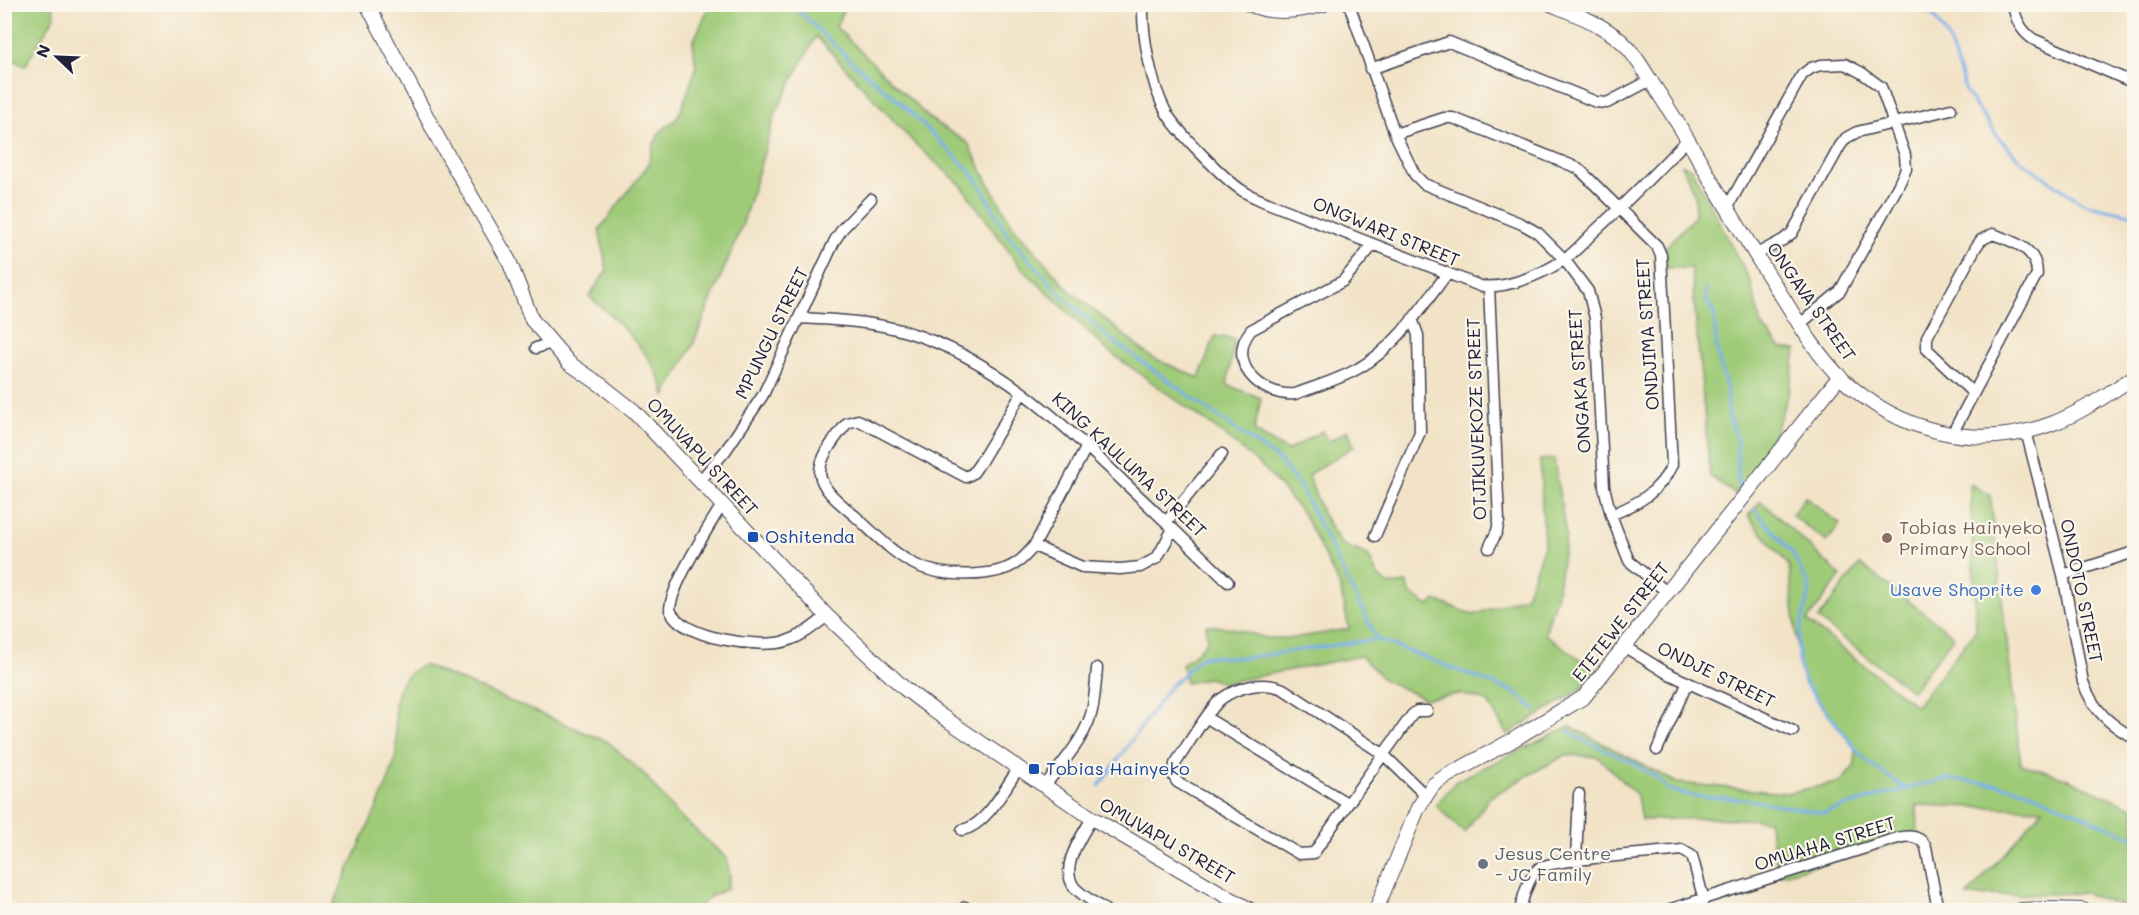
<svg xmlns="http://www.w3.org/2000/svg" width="2139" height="915" font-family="Mali,sans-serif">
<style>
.green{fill:#9fcb78;stroke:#60765a;stroke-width:1.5}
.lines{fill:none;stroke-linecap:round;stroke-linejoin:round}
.stream{stroke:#7bb0e9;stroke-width:3}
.street-casing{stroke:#413f50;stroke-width:13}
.secondary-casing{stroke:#413f50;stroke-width:16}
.street{stroke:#fff;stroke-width:10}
.secondary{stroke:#fff;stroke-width:14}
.transit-dot{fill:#1a4fb4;stroke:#fbf7ec;stroke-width:2}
.education-dot{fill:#8d6e63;stroke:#fbf7ec;stroke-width:2}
.shop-dot{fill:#3f7fe0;stroke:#fbf7ec;stroke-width:2}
.worship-dot{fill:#6b7280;stroke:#fbf7ec;stroke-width:2}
.labels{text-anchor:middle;stroke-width:4.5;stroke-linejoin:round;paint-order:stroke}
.street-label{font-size:18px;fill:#22223b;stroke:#fbf7ec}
.education-label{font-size:18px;fill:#785e54;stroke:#fbf7ec;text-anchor:start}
.transit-label{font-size:18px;fill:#164399;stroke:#fbf7ec;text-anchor:start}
.shop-label{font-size:18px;fill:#366cbe;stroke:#fbf7ec;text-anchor:end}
.worship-label{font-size:18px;fill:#5b616d;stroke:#fbf7ec;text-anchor:start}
</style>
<rect width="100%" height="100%" fill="#fbf7ec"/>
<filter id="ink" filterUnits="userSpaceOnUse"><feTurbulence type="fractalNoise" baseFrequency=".0167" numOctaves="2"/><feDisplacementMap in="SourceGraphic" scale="12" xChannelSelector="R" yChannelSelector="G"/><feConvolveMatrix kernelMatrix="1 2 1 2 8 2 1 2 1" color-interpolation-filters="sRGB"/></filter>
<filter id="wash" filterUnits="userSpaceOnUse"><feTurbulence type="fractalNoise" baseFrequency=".008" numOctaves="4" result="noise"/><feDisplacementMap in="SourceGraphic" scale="24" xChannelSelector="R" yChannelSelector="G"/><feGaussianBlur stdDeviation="1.35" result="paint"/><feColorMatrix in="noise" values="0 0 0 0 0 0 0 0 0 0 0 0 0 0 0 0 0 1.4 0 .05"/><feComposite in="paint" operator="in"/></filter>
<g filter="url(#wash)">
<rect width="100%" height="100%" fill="#f2e3c7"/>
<path class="green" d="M4,5h49l1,11 -2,5 -27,45 -20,-10z
M710,5h135l-9,22 94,92 38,24 21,41 24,42 56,64 82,67 48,21 16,-42 20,3 -8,46 34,13 -7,33 33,20 35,-20 6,11 20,-12 6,16 -46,29 14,38 19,31 27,11 10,21 10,9 19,-2 4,11 18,12 6,-6 39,15 52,-19 18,-50 -4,-86 14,-1 12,77 -9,57 -12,41 52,37 -19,20 -71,43 -20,-33 -27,-7 -35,5 -41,-19 -23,-24 -137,27 -16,-5 -22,5 -4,-18c6,-8 23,-16 25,-25 1,-4 -1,-11 -1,-15l26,3 34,10h28l55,-9 -9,-42 -36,-72 -38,-45 -44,-37 -115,-83 -31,-30 -58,-56 -57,-79 -46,-41 -99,-108 -40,76 -33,111 -51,124 -27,49c-5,-35 -50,-78 -76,-100l18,-26 -8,-40 49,-65 5,-19 7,-14 16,-13 6,-11 14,-40 -3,-26z
M1682,165l9,3 60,115 10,42 20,23 15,2 -7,42 -15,43 -17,25 -2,8 -20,26 -25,-18 -19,-208h-25l-2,-19 31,-33v-20z
M1970,484l20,11 31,269 45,14 68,30v102l-49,-17 -118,3 76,-87 -126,-4 1,33 -139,37 -11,-55 -59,-2 -68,2 -4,-25 -39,-38 -32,-2 -32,17 -44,25 -26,36 -28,-28 20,-24 114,-55 107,57 109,10 55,-11 14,-17v-17l-51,-66 -5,-18 -10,-98 -41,-50 13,-15 80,75 -34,45 109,85 60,-76z
M1805,497l35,27 -13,18 -35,-27z
M1860,564l94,72 -42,55 -94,-72z
M424,665l184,77 36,32 32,39 51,45 3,18 -3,13 -16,7 -16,14h-364c14,-32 28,-64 43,-96 8,-19 19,-40 22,-61 3,-33 -14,-70 28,-88z"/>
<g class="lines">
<path class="stream" d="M788,4l15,11 48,46 50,42 67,66 10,12 29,53 55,62 47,42 171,123 21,27 76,151
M1912,4l22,12 14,22 19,56 32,44 22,23 63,43 46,10 4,3
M1706,289v12l8,11 3,39 11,44v19l9,26 1,48
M1754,509l40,46 16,34 -12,52 1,23 5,18 51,66 15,16 36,25
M1568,731l13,8 50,23 25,15 13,13 23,6 52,3 80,14 62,-19 59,-15 50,5 30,6 109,48
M1099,786l70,-98 33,-32 42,2 133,-19 137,53 22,18"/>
</g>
</g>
<g filter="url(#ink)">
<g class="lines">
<defs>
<path id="street" d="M1143,4c-1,32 8,80 23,108 10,18 59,68 77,79 7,5 16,8 25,12l212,83c27,3 60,-11 82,-25 13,-8 23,-21 34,-31 32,-29 62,-60 92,-91
M1349,4l46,130 20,41 9,9 98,40 16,9 26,26 24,32 7,27 9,169 7,28 18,46 38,31
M2013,4c2,14 8,27 20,35l101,44
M1370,69l79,-27 147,60 11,1 44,-23
M1395,134l49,-16h9l125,50 79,78 4,9 11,210c-13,28 -35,39 -61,50
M1727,208l75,-133 9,-7 10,-3 24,-1 17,9 19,14 24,68 1,14 -8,17 -58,105 -40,33
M1373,245l-30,36 -92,49c-26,32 10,67 44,64 21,-8 44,-14 64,-26 37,-21 62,-60 88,-94
M1755,255l28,-15 9,-7 48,-87 6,-8 11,-6 94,-23
M799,318c36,2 73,3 108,14 87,26 155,90 219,152 34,32 68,65 102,98
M536,348l15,-5
M1022,393l-42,70 -7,10 -7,4 -108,-57 -11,3c-10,13 -28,33 -27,51 2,17 24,32 35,42 19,17 38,38 61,49 25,12 79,14 102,-3 6,-4 11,-10 16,-16l53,-100
M2026,431l37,144 20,107c10,28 26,42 51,56
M1952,434l85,-160c0,-26 -23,-32 -44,-40l-12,6 -5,7 -49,90v12l46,44
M700,481l26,-31 37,-55 72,-155 8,-12 28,-29
M722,505c-13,21 -52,82 -52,105 12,29 90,39 117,31 16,-5 27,-15 40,-25
M1166,522l56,-68
M1375,536l45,-104 -2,-97 -6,-16
M1034,546l48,21 38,2 20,-2 17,-9 16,-29
M1489,548l8,-17 2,-10 -10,-234
M2063,575l71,-23
M1625,647l42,26 126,58
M1207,718l140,85
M1657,750l31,-68
M1044,787c18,-24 44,-51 49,-81 2,-12 3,-25 4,-38
M1425,795l-42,-41 -100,-65c-20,-8 -44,-3 -62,10 -13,11 -35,49 -46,65l-1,13 3,5 122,72 15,-1c31,-47 65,-92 98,-138l5,-4h10
M1092,818c-10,18 -34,50 -17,70 8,8 20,15 30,22
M962,830c24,-4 43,-42 56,-61
M1576,860l3,-66
M964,910l1,-3
M1520,910c3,-12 8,-33 19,-42 11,-9 121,-15 143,-18l10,6 12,44
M1668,910l210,-66c15,-4 38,-16 48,3l12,63"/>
<path id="secondary" d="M367,4l73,138 69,119 23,59 37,43 32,22 33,26 193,205 77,72 33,25 155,105 158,92
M1249,4c23,11 52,7 75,0
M1551,4c24,10 49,19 69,36 13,11 23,29 32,43 17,26 33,51 48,78 27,47 55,94 85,140 16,26 34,56 56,77 58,54 135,74 210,46 30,-11 57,-30 83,-47
M1376,910l42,-102 15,-23 10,-7 68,-37 73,-44 256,-321
M2021,910l24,-1 38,1"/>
</defs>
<use href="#street" class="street-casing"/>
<use href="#secondary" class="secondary-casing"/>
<use href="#street" class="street"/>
<use href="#secondary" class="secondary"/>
</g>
</g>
<g class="transit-dot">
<rect x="747" y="531" width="12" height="12" rx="3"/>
<rect x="1028" y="763" width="12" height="12" rx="3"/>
</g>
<circle class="education-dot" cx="1887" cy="538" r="6"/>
<circle class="shop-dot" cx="2036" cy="590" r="6"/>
<circle class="worship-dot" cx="1483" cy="864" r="6"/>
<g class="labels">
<g class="street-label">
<text transform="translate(1386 232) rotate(22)" y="6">ONGWARI STREET</text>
<text transform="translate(1811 302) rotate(55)" y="6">ONGAVA STREET</text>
<text transform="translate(772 333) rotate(-64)" y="6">MPUNGU STREET</text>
<text transform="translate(1648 334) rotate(-94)" y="6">ONDJIMA STREET</text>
<text transform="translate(1580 381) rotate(-94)" y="6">ONGAKA STREET</text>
<text transform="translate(1477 419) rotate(-92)" y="6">OTJIKUVEKOZE STREET</text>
<text transform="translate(702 457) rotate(47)" y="6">OMUVAPU STREET</text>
<text transform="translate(1129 465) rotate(43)" y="6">KING KAULUMA STREET</text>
<text transform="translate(2081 591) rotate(78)" y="6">ONDOTO STREET</text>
<text transform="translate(1621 622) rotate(-52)" y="6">ETETEWE STREET</text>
<text transform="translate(1716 675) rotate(26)" y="6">ONDJE STREET</text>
<text transform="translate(1167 841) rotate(30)" y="6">OMUVAPU STREET</text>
<text transform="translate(1825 844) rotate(-17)" y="6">OMUAHA STREET</text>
</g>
<g class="education-label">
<text x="1899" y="534">Tobias Hainyeko<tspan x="1899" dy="21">Primary School</tspan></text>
</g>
<g class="transit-label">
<text x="765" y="543">Oshitenda</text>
<text x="1046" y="775">Tobias Hainyeko</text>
</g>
<g class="shop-label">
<text x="2024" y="596">Usave Shoprite</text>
</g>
<g class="worship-label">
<text x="1495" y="860">Jesus Centre<tspan x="1495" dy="21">- JC Family</tspan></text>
</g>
</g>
<rect width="2139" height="915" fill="none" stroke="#fbf7ec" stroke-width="24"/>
<g transform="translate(57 57) rotate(293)" stroke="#fbf7ec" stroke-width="4.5" paint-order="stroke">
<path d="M0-4.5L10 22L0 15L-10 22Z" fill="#22223b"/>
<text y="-9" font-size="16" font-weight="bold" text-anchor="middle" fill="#22223b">N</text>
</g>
</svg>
